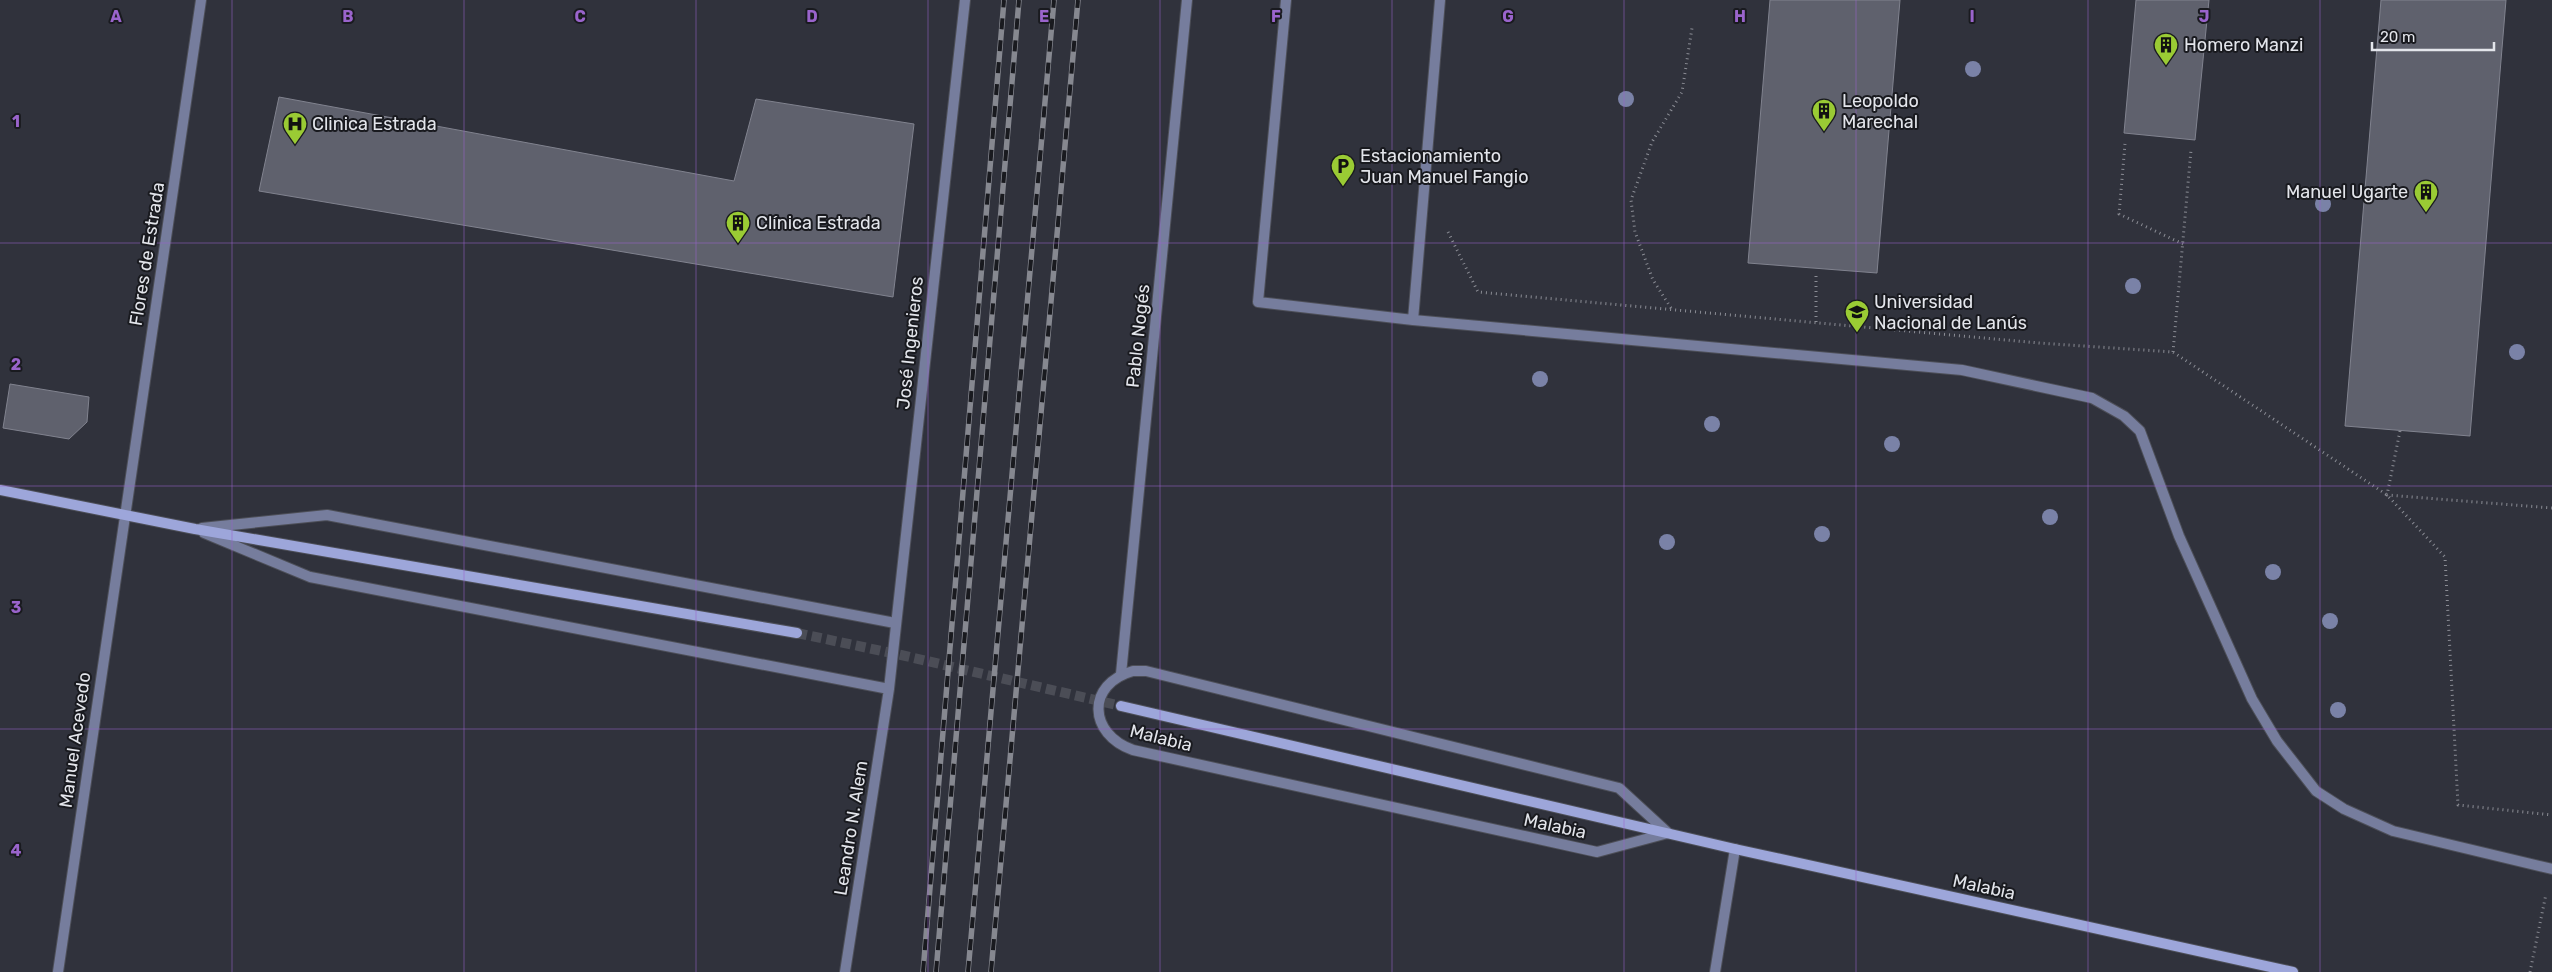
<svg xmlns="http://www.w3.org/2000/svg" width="2552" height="972" font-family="Rubik,sans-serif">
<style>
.building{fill:#5f616d;stroke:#81838f}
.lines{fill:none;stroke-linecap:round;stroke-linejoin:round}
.secondary-tunnel{stroke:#4b4d56;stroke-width:10;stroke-dasharray:10 5;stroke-linecap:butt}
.lane-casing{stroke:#4d4f58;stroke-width:12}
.street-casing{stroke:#4d4f58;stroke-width:12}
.secondary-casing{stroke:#4d4f58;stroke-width:12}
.path{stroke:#8b8d95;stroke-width:3;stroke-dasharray:1 4;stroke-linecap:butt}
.lane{stroke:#767d9d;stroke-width:10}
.street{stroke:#767d9d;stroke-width:10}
.secondary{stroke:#9da6da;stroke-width:10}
.rail-casing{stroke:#868890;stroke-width:5.5}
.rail{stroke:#191a1f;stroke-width:4;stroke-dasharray:11;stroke-linecap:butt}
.tree{fill:#7a82a7}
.grid{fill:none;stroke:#9a64cc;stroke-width:1;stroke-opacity:0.55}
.labels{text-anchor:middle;stroke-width:4;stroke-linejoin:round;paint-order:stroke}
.poi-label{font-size:18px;fill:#e3e5eb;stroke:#191a1f;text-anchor:start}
.street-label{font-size:18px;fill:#e3e5eb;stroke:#191a1f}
.grid-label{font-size:16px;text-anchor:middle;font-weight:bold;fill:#9a64cc;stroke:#191a1f;stroke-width:4;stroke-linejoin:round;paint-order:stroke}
</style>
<rect width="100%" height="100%" fill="#30323c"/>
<path class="building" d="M1770,0h130l-23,273 -129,-10z
M2136,0h73l-14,140 -71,-7z
M2381,0h125l-36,436 -125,-10z
M279,97l455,84 22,-82 158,25 -21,173 -634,-106z
M10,384l79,13 -2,25 -18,17 -66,-11z"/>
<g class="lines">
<path class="secondary-tunnel" d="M797,633l104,22 220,51"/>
<defs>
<path id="lane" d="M1286,0l-28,302 155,18 549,50 130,28 32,18 16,15 39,105 73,163 25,42 39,50 28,18 49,22 159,38
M1413,320l27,-320
M1121,674l66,-674"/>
<path id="street" d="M202,528l125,-13 568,108
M204,533l106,44 579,112
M1133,671h13l473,117 49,45 -71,19 -464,-102c-45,-16 -47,-66 0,-79z
M58,972l143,-972
M845,972l44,-283 76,-689
M1715,972l20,-123"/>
<path id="secondary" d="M0,490l195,39 602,104
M1121,706l614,143 558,123"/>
</defs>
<use href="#lane" class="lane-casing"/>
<use href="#street" class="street-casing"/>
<use href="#secondary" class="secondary-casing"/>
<path class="path" d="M2125,144l-6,70 64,30
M1448,232l30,60 561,51 134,9 214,143 58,62 13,248 94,10
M1671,308l-18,-28 -18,-48 -4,-32 21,-58 30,-50 10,-64
M1816,322v-46
M2173,352l18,-202
M2400,431l-13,64 165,13
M2530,972l16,-78"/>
<use href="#lane" class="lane"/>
<use href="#street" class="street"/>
<use href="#secondary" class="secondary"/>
<defs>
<path id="rail" d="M923,972l81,-972
M936,972l83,-972
M968,972l86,-972
M991,972l87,-972"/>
</defs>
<use href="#rail" class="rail-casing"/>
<use href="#rail" class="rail"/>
</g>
<g class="tree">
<circle cx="1973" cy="69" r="8"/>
<circle cx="1626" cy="99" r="8"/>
<circle cx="2323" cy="204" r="8"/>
<circle cx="2133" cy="286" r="8"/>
<circle cx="2517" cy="352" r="8"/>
<circle cx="1540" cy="379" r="8"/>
<circle cx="1712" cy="424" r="8"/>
<circle cx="1892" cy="444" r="8"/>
<circle cx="2050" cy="517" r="8"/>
<circle cx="1822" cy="534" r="8"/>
<circle cx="1667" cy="542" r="8"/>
<circle cx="2273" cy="572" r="8"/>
<circle cx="2330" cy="621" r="8"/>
<circle cx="2338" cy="710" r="8"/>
</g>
<path class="grid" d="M232,0v972M464,0v972M696,0v972M928,0v972M1160,0v972M1392,0v972M1624,0v972M1856,0v972M2088,0v972M2320,0v972M0,243h2552M0,486h2552M0,729h2552"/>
<defs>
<symbol id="building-pin" viewBox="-11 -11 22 30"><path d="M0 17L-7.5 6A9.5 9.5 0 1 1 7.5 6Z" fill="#9acb34" stroke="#191a1f"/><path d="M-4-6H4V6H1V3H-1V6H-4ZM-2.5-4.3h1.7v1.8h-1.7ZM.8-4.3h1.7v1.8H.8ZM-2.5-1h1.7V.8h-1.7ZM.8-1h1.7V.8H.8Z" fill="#111"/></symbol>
<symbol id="hospital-pin" viewBox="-11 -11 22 30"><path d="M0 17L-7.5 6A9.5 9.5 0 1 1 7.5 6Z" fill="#9acb34" stroke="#191a1f"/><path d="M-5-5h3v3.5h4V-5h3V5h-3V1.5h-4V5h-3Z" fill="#111"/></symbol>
<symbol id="parking-pin" viewBox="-11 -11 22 30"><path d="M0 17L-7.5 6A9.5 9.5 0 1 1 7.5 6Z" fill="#9acb34" stroke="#191a1f"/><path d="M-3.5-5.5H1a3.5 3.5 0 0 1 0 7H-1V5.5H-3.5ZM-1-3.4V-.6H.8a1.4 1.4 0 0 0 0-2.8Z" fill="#111"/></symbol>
<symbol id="university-pin" viewBox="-11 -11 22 30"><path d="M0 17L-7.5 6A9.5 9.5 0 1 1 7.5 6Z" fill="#9acb34" stroke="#191a1f"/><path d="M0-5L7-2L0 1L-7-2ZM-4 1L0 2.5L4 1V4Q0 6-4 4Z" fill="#111"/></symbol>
</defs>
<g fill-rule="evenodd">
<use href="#building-pin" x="2152" y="31" width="28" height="38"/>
<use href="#building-pin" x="1810" y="97" width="28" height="38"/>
<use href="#hospital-pin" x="281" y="110" width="28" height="38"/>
<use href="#parking-pin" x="1329" y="152" width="28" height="38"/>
<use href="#building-pin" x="2412" y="178" width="28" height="38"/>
<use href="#building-pin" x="724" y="209" width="28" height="38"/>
<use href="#university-pin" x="1843" y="298" width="28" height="38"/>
</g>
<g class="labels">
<g class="poi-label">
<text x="2184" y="51">Homero Manzi</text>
<text x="1842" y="107">Leopoldo<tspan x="1842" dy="21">Marechal</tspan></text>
<text x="312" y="130">Clinica Estrada</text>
<text x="1360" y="162">Estacionamiento<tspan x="1360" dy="21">Juan Manuel Fangio</tspan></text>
<text x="2408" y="198" text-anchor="end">Manuel Ugarte</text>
<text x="756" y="229">Clínica Estrada</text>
<text x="1874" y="308">Universidad<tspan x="1874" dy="21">Nacional de Lanús</tspan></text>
</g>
<g class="street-label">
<text transform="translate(147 254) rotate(-81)" y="6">Flores de Estrada</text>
<text transform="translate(1138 336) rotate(-84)" y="6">Pablo Nogés</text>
<text transform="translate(910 343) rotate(-84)" y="6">José Ingenieros</text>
<text transform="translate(1161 738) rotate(14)" y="6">Malabia</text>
<text transform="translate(75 740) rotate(-82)" y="6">Manuel Acevedo</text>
<text transform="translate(1555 826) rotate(12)" y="6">Malabia</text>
<text transform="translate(851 828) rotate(-81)" y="6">Leandro N. Alem</text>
<text transform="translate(1984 887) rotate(12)" y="6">Malabia</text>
</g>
</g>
<g class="grid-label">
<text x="116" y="22">A</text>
<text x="348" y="22">B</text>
<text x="580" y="22">C</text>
<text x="812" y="22">D</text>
<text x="1044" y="22">E</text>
<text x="1276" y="22">F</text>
<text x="1508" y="22">G</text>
<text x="1740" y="22">H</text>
<text x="1972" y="22">I</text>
<text x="2204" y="22">J</text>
<text x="16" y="127">1</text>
<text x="16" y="370">2</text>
<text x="16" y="613">3</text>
<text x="16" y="856">4</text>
</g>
<path d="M2372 42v8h122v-8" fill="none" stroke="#e3e5eb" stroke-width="2.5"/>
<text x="2380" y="42" font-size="15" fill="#e3e5eb" stroke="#191a1f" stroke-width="4" paint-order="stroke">20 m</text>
</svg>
